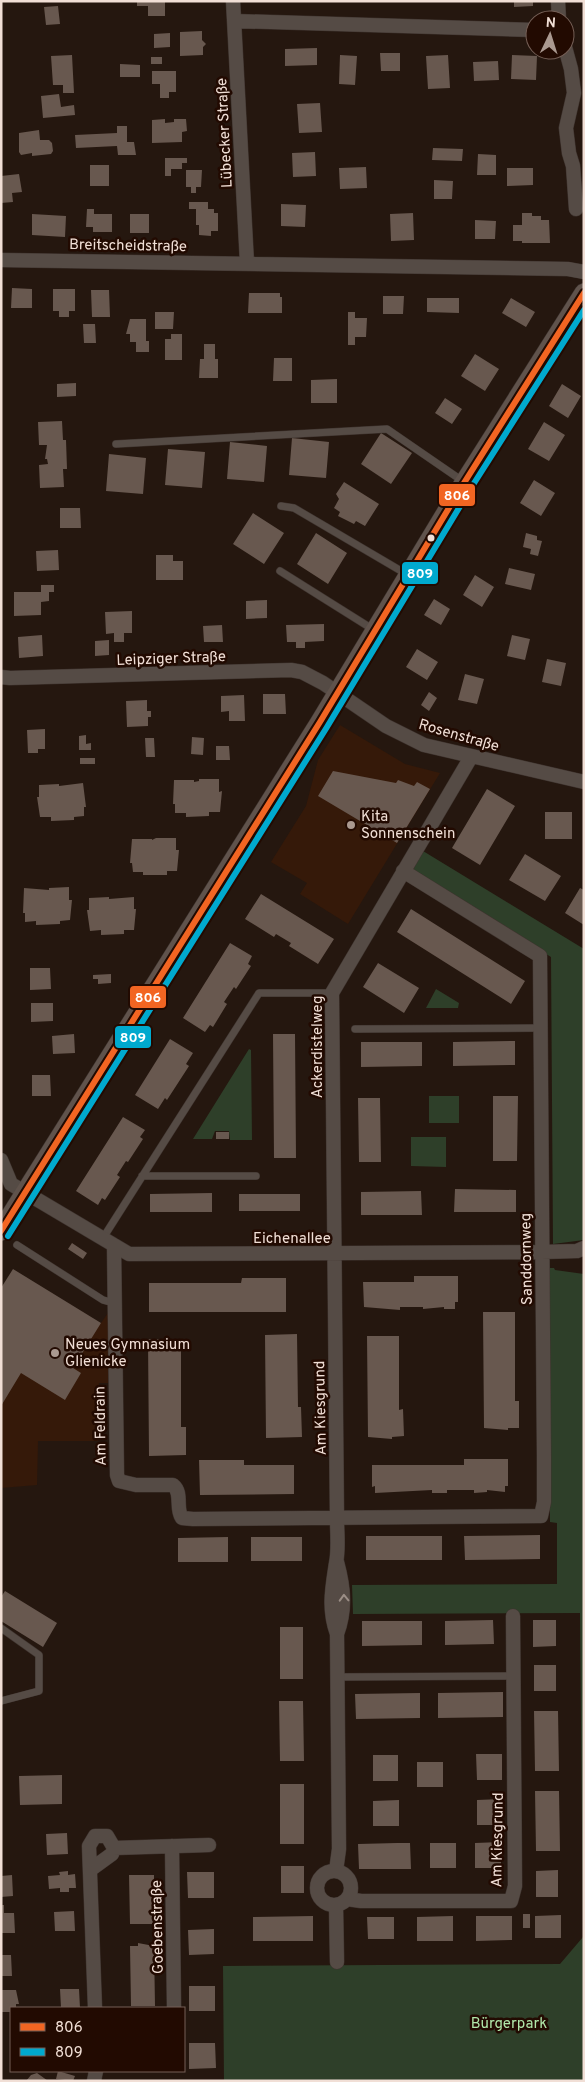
<svg xmlns="http://www.w3.org/2000/svg" width="585" height="2082" font-family="Overpass,sans-serif">
<style>
.built{fill:#351909}
.green{fill:#2e3f29}
.building{fill:#68584f}
.lines{fill:none;stroke-linecap:round;stroke-linejoin:round}
.service-casing{stroke:#3f342f;stroke-width:8}
.minor-casing{stroke:#3f342f;stroke-width:15}
.secondary-casing{stroke:#3f342f;stroke-width:20}
.service{stroke:#554b45;stroke-width:7}
.minor{stroke:#554b45;stroke-width:14}
.secondary{stroke:#60534c;stroke-width:19}
.bus-1-casing{stroke:#220a01;stroke-width:10}
.bus-2-casing{stroke:#220a01;stroke-width:10}
.bus-1{stroke:#f26522;stroke-width:6}
.bus-2{stroke:#00a9ce;stroke-width:6}
.oneway{stroke:#9b8e86}
.bus-dot{fill:#f1dfd6;stroke:#220a01;stroke-width:2}
.poi-dot{fill:#aa9990;stroke:#220a01;stroke-width:2}
.labels{text-anchor:middle;stroke-width:5;stroke-linejoin:round;paint-order:stroke}
.street-label{font-size:15px;fill:#f1dfd6;stroke:#220a01}
.poi-label{font-size:15px;fill:#f1dfd6;stroke:#220a01;text-anchor:start}
.park-label{font-size:15px;fill:#b0e7a9;stroke:#220a01}
.line-badge{stroke:#220a01;stroke-width:2}
.badge-label{font-size:14px;text-anchor:middle;font-weight:bold;fill:#fff}
</style>
<rect width="100%" height="100%" fill="#25170f"/>
<path class="built" d="M340,725l65,39 35,9 -92,151 -48,-30 7,-11 -36,-21 35,-56 12,-46z
M1,1288l100,35 7,-10v70h-9l-1,58h-60l-1,44 -36,3z"/>
<path class="green" d="M423,851l161,98v291l-31,4 -2,-287 -140,-86z
M436,989l23,14 -1,5h-32z
M249,1049l2,1 1,90h-22l-1,-9h-14l-3,8h-19z
M429,1096h30v27h-30z
M411,1137h35v30l-35,-1z
M548,1268h6l1,2 29,4v807h-360l-1,-115 337,-2 23,-27 -3,-324 -227,1 -1,-29 205,-1v-61l-7,-1z"/>
<path class="building" d="M137,1h28v15h-17v-10h-11z
M514,1h19v5l-19,1z
M58,6l2,18 -14,1 -2,-18z
M202,31v9l4,4 -3,3v8l-23,1v-24z
M170,33v14l-16,1v-14z
M317,48v17l-32,1v-17z
M380,53h20v18h-19z
M72,55l2,38h-11v-8h-10l-2,-29z
M340,55l17,1 -2,29 -16,-1z
M448,55l2,33 -22,1 -2,-33z
M512,55l25,1 -1,24 -25,-1z
M151,57h11v7h-11z
M498,61l1,19 -25,1 -1,-19z
M120,64l20,1v12h-20z
M152,71h24v21h-7v6h-9v-14h-8z
M59,94l2,13 13,-2 1,10 -32,3 -2,-22z
M320,103l2,29 -23,1 -2,-29z
M165,119v4l9,-1v-3h12l1,12 -5,1v10l-30,1v-23z
M117,126h10v16h7l2,13h-18l-1,-9 -41,2 -1,-13 42,-2z
M39,130l1,10h9l3,3 1,8 -2,3 -19,2v-3l-11,2 -2,-3v-19z
M433,148l30,1 -1,12 -30,-1z
M315,152l1,24 -23,1 -1,-24z
M478,154l18,1v20h-19z
M165,158h22v5h-5v6h-11v7h-6z
M90,165h19v21h-19z
M366,167l1,21 -27,1 -1,-21z
M507,168h26v17l-26,1z
M186,170h16l-1,17h-5v6h-5v-6h-5z
M19,174l3,18 -10,1 1,9 -12,1v-27z
M434,180l19,1 -1,18h-18z
M189,202h19v7h6v4h4v18h-7v5l-12,-1v-10h-3v-16h-7z
M281,204l25,1 -1,22 -24,-1z
M87,209h7v5h18v18h-19v-5h-7z
M413,213l1,27 -23,1 -1,-27z
M522,213h10v3h9v4h8l1,23h-28v-2h-9v-16h9z
M32,214l34,2 -1,21 -33,-2z
M130,214h19v19h-19z
M475,220l21,1 -1,18h-20z
M12,288l20,1v19h-21z
M53,289h22v22h-6v6h-10v-6h-6z
M91,290h18l1,27h-18z
M249,293h31v4h2v16h-34z
M383,296h21l-1,18h-20z
M427,298h32v15l-32,-1z
M511,298l24,14 -9,15 -24,-14z
M155,312h19l-1,17h-18z
M348,312h7v6h12l-1,19h-11v8h-7z
M130,319h16v22h3v11h-13v-10h-6v-8h-4z
M83,324h12l1,19h-12z
M171,334h11v26h-17v-21h6z
M204,344h11v15h3v19h-19l1,-19h4z
M475,354l24,15 -14,22 -24,-15z
M274,358h18v23h-19z
M337,379v24h-26v-23z
M76,383v13l-19,1v-13z
M562,384l19,12 -13,22 -19,-12z
M445,398l17,11 -10,15 -17,-11z
M62,421l1,19h3l1,29h-4l1,18 -24,1 -1,-23 9,-1 -1,-5h-2l2,-14h-8l-1,-23z
M544,422l21,13 -16,26 -21,-12z
M381,433l31,20 -21,31 -30,-20z
M292,438l37,4 -3,36 -37,-3z
M230,442l37,4 -3,36 -37,-3z
M168,449l37,3 -3,36 -37,-3z
M109,454l37,4 -3,36 -37,-3z
M534,480l21,13 -14,23 -21,-13z
M344,482l35,22 -14,22 -9,-5 -2,3 -16,-8 2,-4 -6,-4 5,-9 -3,-5z
M60,508h20l1,20h-21z
M253,513l31,20 -20,31 -31,-20z
M316,533l31,20 -19,31 -31,-20z
M526,533l11,3v4l5,1 -4,15 -8,-2 1,-5 -8,-2z
M58,550l1,20 -22,1 -1,-20z
M156,555h17v6h10v19h-27z
M509,568l26,6 -4,16 -26,-6z
M475,575l19,12 -12,20 -19,-12z
M41,585h13v7h-5v9l-8,1v13l-27,1v-24h27z
M434,599l16,10 -9,16 -17,-10z
M267,600v18l-21,1v-18z
M132,611v22h-8v9h-10v-9l-8,1 -1,-22z
M324,624v17l-19,1v6h-9v-6h-9l-1,-17z
M222,625l1,17h-19l-1,-16z
M42,635l1,21 -24,2 -1,-21z
M512,635l18,4 -5,21 -18,-4z
M109,640v15l-14,1v-15z
M417,649l21,13 -11,18 -21,-13z
M547,659l19,4 -5,23 -19,-4z
M465,674l19,5 -7,25 -19,-4z
M429,692l8,6 -8,13 -8,-6z
M263,694h22l1,20h-23z
M244,695l1,26h-16v-10l-8,1v-16z
M147,700v11h4v6h-3v9l-21,1 -1,-26z
M45,729v20h-7v4h-10l-1,-23z
M86,735v9l5,-1v7h-12v-14z
M192,737l12,1 -1,17 -12,-1z
M145,738h9l1,19h-9z
M216,746h13l1,14h-14z
M80,758h15v6h-15z
M333,771l63,12 2,-3 16,6 3,-4 13,7 -33,54 -79,-47z
M199,779h20v13l3,-1 -2,21h-11v4l-23,1v-4h-11v-9h-2l1,-24h20v2l5,-1z
M83,783l3,24h-2v9l-10,1v3l-23,1v-4h-11l-3,-20h2v-12l20,-1v2z
M487,789l28,17 -35,59 -28,-17z
M545,812h27v27h-27z
M156,838h20v12h3l-2,21h-10v4h-24v-3h-10l-1,-9h-2l2,-24h20v1z
M525,854l36,22 -16,25 -36,-21z
M69,887v13h3l-2,20 -10,1v3l-24,1v-4l-11,1v-9h-2l1,-25 25,2v-2z
M580,888l4,2v35l-19,-12z
M261,894l73,45 -16,25 -29,-18 2,-3 -15,-9 -2,3 -29,-18z
M109,897v2l25,-2v12h2l-2,21h-10v4l-23,1v-5l-11,1 -3,-21h2v-12z
M411,909l114,72 -14,23 -114,-72z
M230,943l22,13 -4,8 3,2 -15,23 -2,-2 -10,15 3,2 -14,23 -3,-2 -5,7 -22,-14z
M378,963l41,25 -15,25 -41,-26z
M30,968h20l1,21 -21,1z
M111,974v9l-13,1v-5h-5v-4z
M31,1003h22v18l-22,1z
M74,1034l1,19 -22,1 -1,-18z
M273,1034h22l1,124h-22z
M170,1039l23,14 -7,11 3,2 -22,34 -2,-2 -7,11 -23,-14z
M515,1041v24l-62,1v-24z
M361,1042h61v24l-61,1z
M32,1075h18l1,21h-19z
M493,1096h25l-1,65h-24z
M358,1098h22l1,64h-22z
M123,1117l22,13 -5,7 3,2 -15,23 -2,-1 -9,14 3,2 -15,23 -3,-2 -4,7 -22,-14z
M216,1132h13v7h-13z
M455,1189l61,1v22h-62z
M421,1191l1,24h-61v-23z
M212,1193v19h-62v-18z
M239,1194h61v17h-61z
M72,1243l15,10 -4,6 -15,-10z
M13,1269l88,54 -28,45 8,5 -16,27 -44,-27 -20,33v-118z
M414,1276h44v26h-3v7h-11v-2l-21,2v-2h-23v3l-36,-3 -1,-25h51z
M242,1278h44v34h-137v-29h92z
M483,1312h32v89h4v27h-11v2l-24,-2z
M297,1334l1,73h3l1,30 -36,1 -1,-103z
M367,1336h32v74l4,-1 1,27 -12,1v2l-24,-2z
M148,1339h33v88h5v28l-37,1z
M464,1459h44v27h-3v6l-18,-2v2l-13,1v-3h-27v3h-15v-3l-57,3v-7l-3,1v-22h92z
M199,1460h45v5h50v29l-94,1z
M540,1535v24l-75,1 -1,-24z
M366,1536h76v24h-76z
M228,1537v25h-50v-24z
M251,1537h51v24h-51z
M5,1591l52,32 -14,24 -42,-26v-24z
M493,1620l1,24 -49,1v-24z
M533,1620h23v26l-23,1z
M362,1621h60v24l-60,1z
M280,1627h23v52h-23z
M534,1665h22v26h-22z
M503,1692v25l-65,1v-25z
M420,1693v25l-64,1 -1,-25z
M279,1701h24l1,60h-24z
M534,1711h24l1,60h-24z
M476,1754h26v26h-25z
M373,1755h25v26h-25z
M417,1762h26v25h-26z
M62,1775v29l-42,1 -1,-29z
M280,1784h24v60h-24z
M535,1791h24l1,60h-24z
M502,1799v26h-25v-25z
M399,1800v26h-26v-25z
M67,1833l1,21 -21,1 -1,-21z
M501,1842v26h-26v-25z
M397,1843h13l1,26h-52l-1,-25z
M430,1843h26v25h-26z
M281,1866h23v27h-23z
M558,1870v27h-22v-26z
M68,1871v4l7,-1 1,14h-7v4h-9v-4l-11,1 -1,-13 12,-1 -1,-3z
M187,1872h27v26h-26z
M12,1875l1,21 -12,1v-21z
M129,1875h25v49h-24z
M1,1905h3v8h10l1,20h-14z
M74,1911l1,20h-20l-1,-19z
M523,1914h7v14h-7z
M561,1915v23h-26v-22z
M313,1916v25h-60v-24z
M453,1916v25h-36v-24z
M476,1916h36v24l-36,1z
M367,1917h27v22h-26z
M214,1929v25l-25,1 -1,-25z
M138,1943l16,3 1,60h-24l-1,-60h8z
M1,1955h10l1,21h-11z
M189,1986h26v25h-26z
M60,1989h19l1,19h-19z
M1,1990h15l3,14h-3v4h-5v4h-10z
M189,2043h26l1,25 -27,1z
M58,2071l17,5 -2,5 -17,-2z
M37,2073l7,5 4,3h-22l5,-6z"/>
<g class="lines">
<defs>
<path id="service" d="M116,444l271,-15 77,53
M281,506l13,2 114,67
M280,571l94,59
M355,1029l184,-1
M142,1176h114
M103,1238l156,-245h73
M17,1245l86,55 11,3
M1,1628l38,27v36l-38,10
M338,1677l176,-1"/>
<path id="minor" d="M233,1l14,262
M558,1l1,19
M234,21l301,9
M565,47l6,22 3,24 -8,35 3,25 4,13 3,43
M1,260l567,9 16,3
M1,677l9,1 281,-8 11,2 21,11 63,43 38,19 160,37
M1,1160l10,24 118,70 413,-2 35,-1 7,-3
M114,1245l3,230 2,6 17,4h37c10,8 2,23 9,33l11,1 348,-3 3,-14v-46l-4,-500 -137,-85
M337,1562c7,26 9,47 0,72
M172,1846l2,162
M114,1848l95,-3
M90,1870l22,-16 2,-6 -7,-12h-12l-6,10 6,162
M336,1871l3,-22 -2,-215c-9,-25 -5,-45 -1,-71 3,-14 1,-30 1,-44l-5,-526 139,-236
M317 1888a17 17 0 1 1 34 0a17 17 0 1 1-34 0Z
M347,1899l14,2h150l4,-15 -2,-270
M336,1905l1,57
M94,2081l2,-10"/>
<path id="secondary" d="M1,1231l319,-509 144,-239 120,-190"/>
</defs>
<use href="#service" class="service-casing"/>
<use href="#minor" class="minor-casing"/>
<use href="#secondary" class="secondary-casing"/>
<use href="#service" class="service"/>
<use href="#minor" class="minor"/>
<use href="#secondary" class="secondary"/>
<defs>
<path id="bus-1" d="M1,1231l319,-509 144,-239 120,-190"/>
<path id="bus-2" d="M8,1236l319,-509 144,-239 113,-178"/>
</defs>
<use href="#bus-1" class="bus-1-casing"/>
<use href="#bus-2" class="bus-2-casing"/>
<use href="#bus-1" class="bus-1"/>
<use href="#bus-2" class="bus-2"/>
</g>
<defs><path id="oneway-chevron" d="M-2-3.5L2.5 0L-2 3.5" fill="none" stroke-width="1.6" stroke-linecap="round" stroke-linejoin="round" transform="scale(1.25)"/></defs>
<use class="oneway" href="#oneway-chevron" transform="translate(344 1598) rotate(-92)"/>
<circle class="bus-dot" cx="431" cy="538" r="4.5"/>
<g class="poi-dot">
<circle cx="351" cy="825" r="5"/>
<circle cx="55" cy="1353" r="5"/>
</g>
<g class="labels">
<g class="street-label">
<text transform="translate(224 133) rotate(-93)" y="5">Lübecker Straße</text>
<text transform="translate(128 245) rotate(1)" y="5">Breitscheidstraße</text>
<text transform="translate(171 658) rotate(-2)" y="5">Leipziger Straße</text>
<text transform="translate(459 735) rotate(16)" y="5">Rosenstraße</text>
<text transform="translate(317 1047) rotate(-90)" y="5">Ackerdistelweg</text>
<text x="292" y="1243">Eichenallee</text>
<text transform="translate(526 1259) rotate(-91)" y="5">Sanddornweg</text>
<text transform="translate(320 1408) rotate(-91)" y="5">Am Kiesgrund</text>
<text transform="translate(100 1426) rotate(-91)" y="5">Am Feldrain</text>
<text transform="translate(497 1840) rotate(-89)" y="5">Am Kiesgrund</text>
<text transform="translate(157 1927) rotate(-91)" y="5">Goebenstraße</text>
</g>
<g class="poi-label">
<text x="361" y="821">Kita<tspan x="361" dy="17">Sonnenschein</tspan></text>
<text x="65" y="1349">Neues Gymnasium<tspan x="65" dy="17">Glienicke</tspan></text>
</g>
<g class="park-label">
<text x="509" y="2028">Bürgerpark</text>
</g>
</g>
<g class="line-badge">
<rect x="438" y="483" width="38" height="24" rx="5" fill="#f26522"/>
<rect x="401" y="561" width="38" height="24" rx="5" fill="#00a9ce"/>
<rect x="129" y="985" width="38" height="24" rx="5" fill="#f26522"/>
<rect x="114" y="1025" width="38" height="24" rx="5" fill="#00a9ce"/>
</g>
<g class="badge-label">
<text x="457" y="500">806</text>
<text x="420" y="578">809</text>
<text x="148" y="1002">806</text>
<text x="133" y="1042">809</text>
</g>
<rect width="585" height="2082" fill="none" stroke="#f1dfd6" stroke-width="5"/>
<rect x="10" y="2007" width="175" height="65" fill="#220a01" stroke="#755f56"/>
<rect x="20" y="2023" width="25" height="8" fill="#f26522" stroke="#755f56"/>
<text x="55" y="2032" font-size="15" fill="#f1dfd6">806</text>
<rect x="20" y="2048" width="25" height="8" fill="#00a9ce" stroke="#755f56"/>
<text x="55" y="2057" font-size="15" fill="#f1dfd6">809</text>
<g transform="translate(550 35) rotate(4)"><circle r="24" fill="#220a01" stroke="#755f56"/>
<path d="M0-4L9 19L0 12L-9 19Z" fill="#aa9990"/>
<text y="-8" font-size="14" font-weight="bold" text-anchor="middle" fill="#f1dfd6">N</text>
</g>
</svg>
